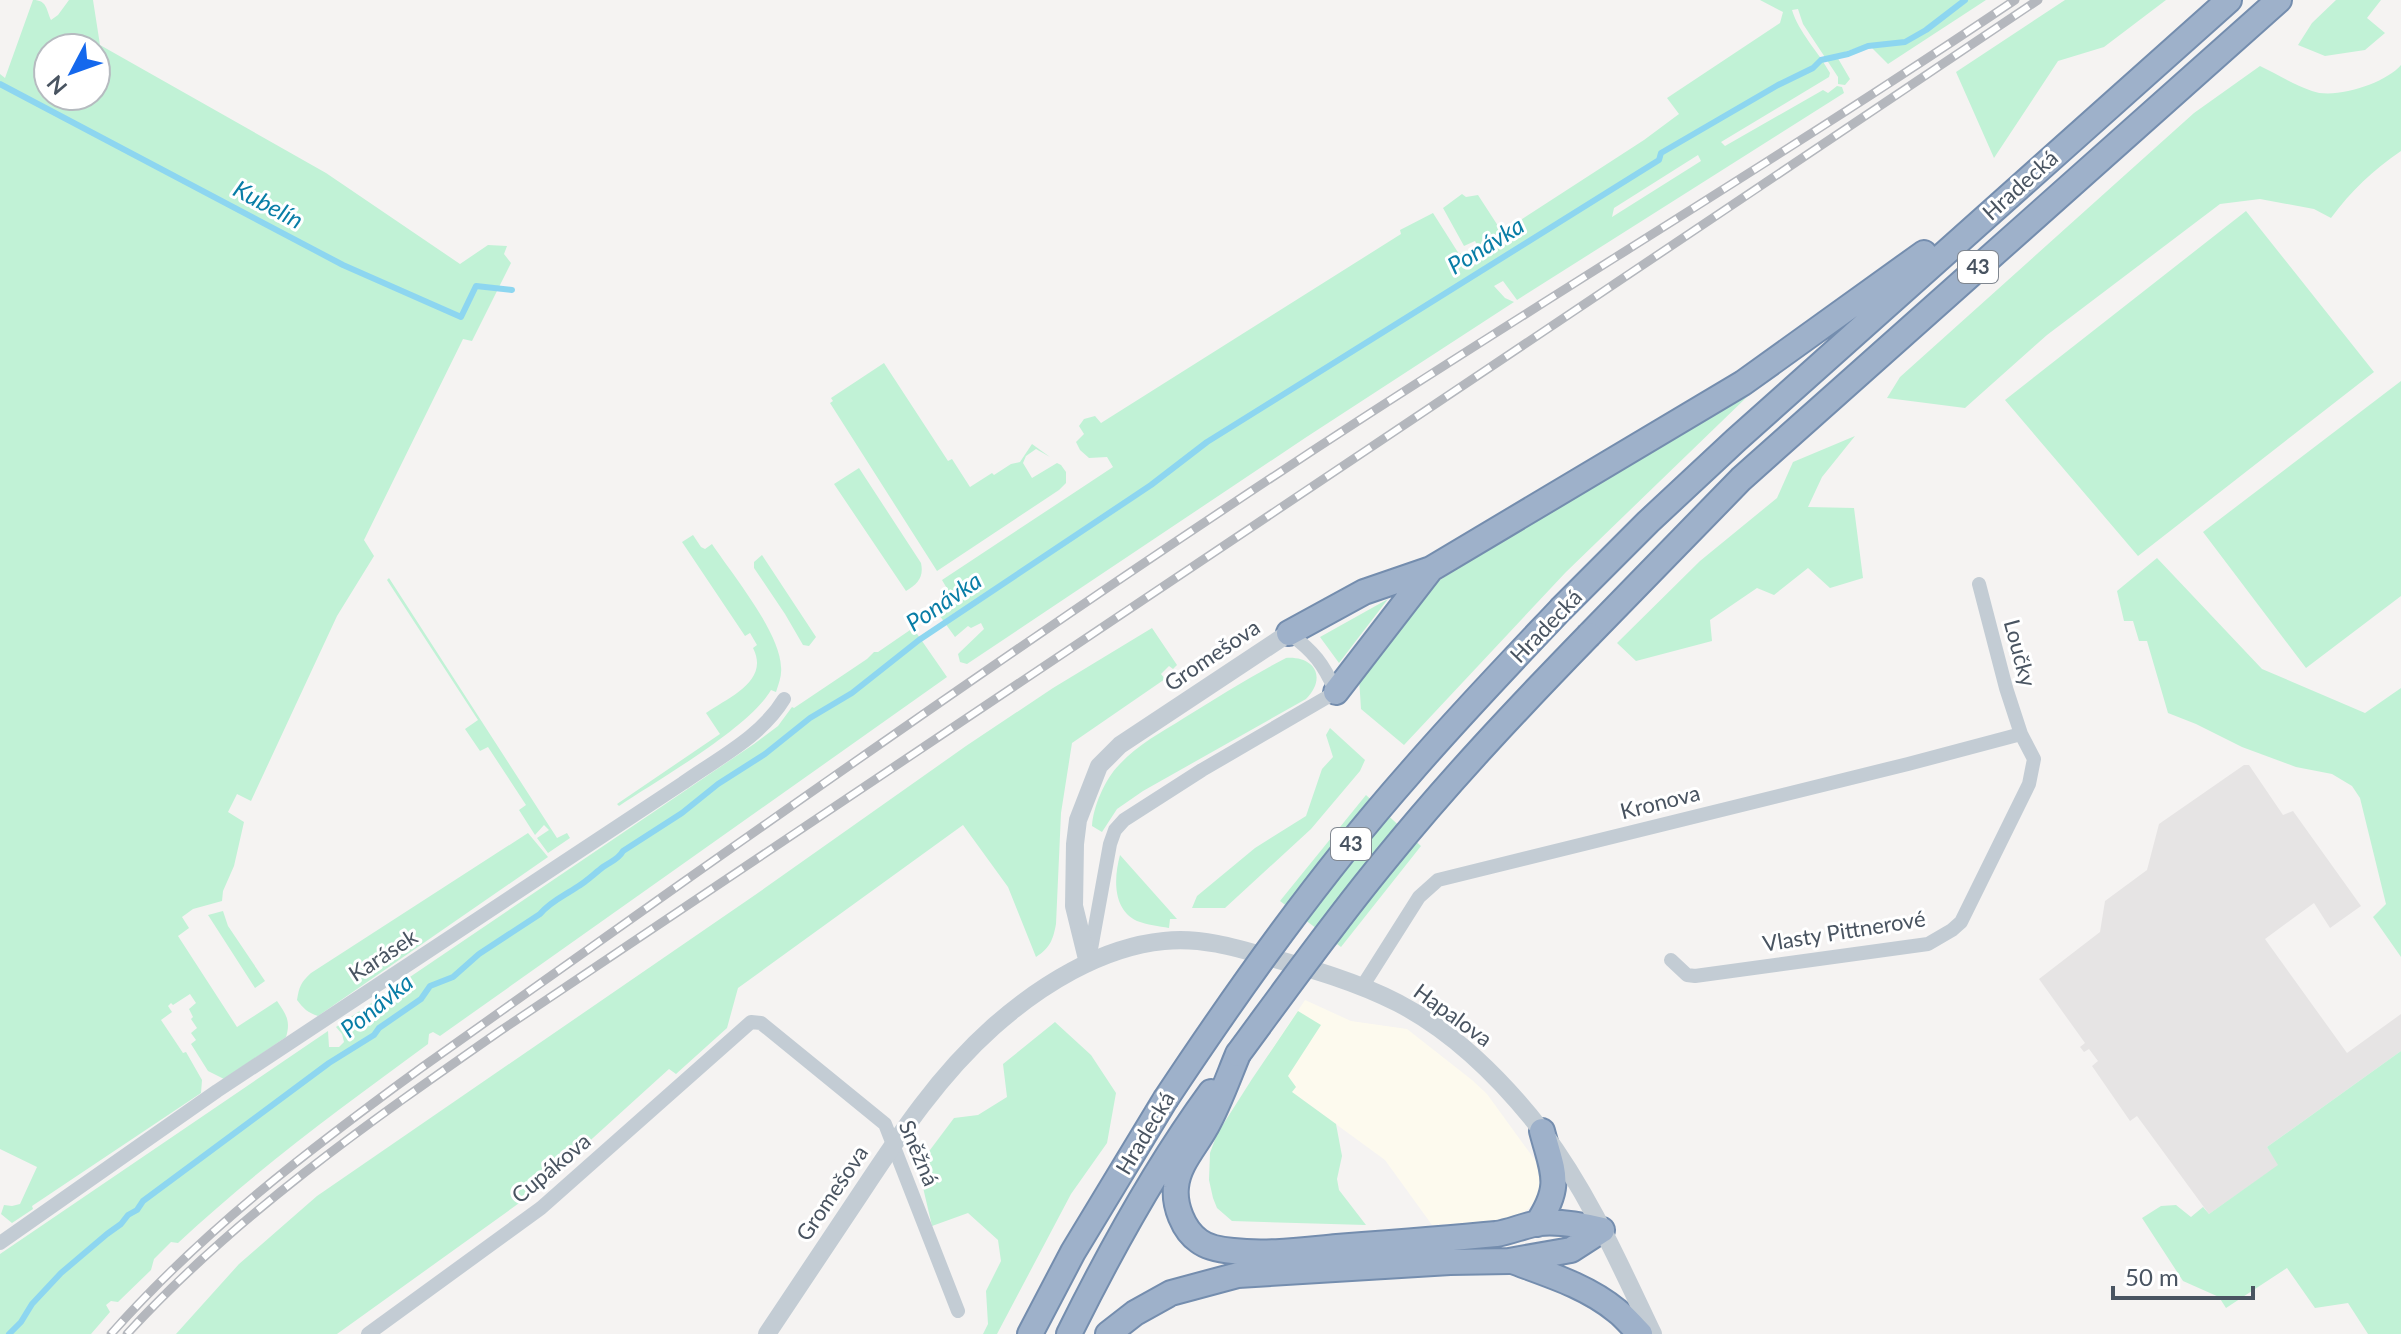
<svg xmlns="http://www.w3.org/2000/svg" width="2401" height="1334" font-family="Lato,sans-serif">
<style>
.commercial{fill:#fdfaee}
.education{fill:#e6e4e4}
.green{fill:#c1f2d6;fill-rule:evenodd}
.lines{fill:none;stroke-linecap:round;stroke-linejoin:round}
.stream{stroke:#8dd6f0;stroke-width:6}
.trunk-casing{stroke:#748dae;stroke-width:28}
.minor{stroke:#c3ccd4;stroke-width:14}
.tertiary{stroke:#c3ccd4;stroke-width:18}
.trunk{stroke:#9eb1ca;stroke-width:24}
.rail-casing{stroke:#b4b7bd;stroke-width:9}
.rail{stroke:#fff;stroke-width:6;stroke-dasharray:18;stroke-linecap:butt}
.trunk-bridge-casing{stroke:#748dae;stroke-width:28;stroke-linecap:butt}
.trunk-bridge{stroke:#9eb1ca;stroke-width:24}
.labels{text-anchor:middle;stroke-width:6;stroke-linejoin:round;paint-order:stroke}
.shield{fill:#fff;stroke:#808790;stroke-width:2}
.shield-label{font-size:20px;font-weight:bold;fill:#495461}
.street-label{font-size:22px;fill:#495461;stroke:#fff}
.water-label{font-size:24px;font-style:italic;fill:#087da6;stroke:#fff}
</style>
<rect width="100%" height="100%" fill="#f5f3f2"/>
<path class="commercial" d="M1305,1000l46,21 56,8 65,51 15,14 48,66 5,15 2,14 -3,10 -17,15 -18,7 -72,4 -47,-65 -93,-68 -24,-37z"/>
<path class="education" d="M2244,765h5l34,50 10,-4 68,95 -31,22 -16,-25 -49,36 82,114 54,-39v37l-134,96 12,18 -70,49 -72,-98 -7,5 -38,-55 6,-5 -9,-12 -5,3 -4,-5 5,-4 -46,-64 61,-47 5,-31 42,-31 12,-46z"/>
<path class="green" d="M33,0c14,0 13,9 18,20l7,-5 11,-15h24l7,45 226,128 134,91 28,-19 19,1 -3,8 7,9 -39,78 -9,-2 -99,201 10,16 -37,60 -86,185 -14,-7 -9,18 16,10 -10,44 -11,25 -1,10 -29,8 -11,8 7,11 -11,8 59,91 40,-26c9,13 14,20 9,36l-62,42 -16,-8 -17,-27 5,-4 -5,-7 6,-5 -6,-9 2,-2 -4,-8 7,-6 -6,-9 -17,11 -2,-2 -3,3 4,6 -11,8 22,33 3,-1 16,28 -1,13 -169,113 1,3 -21,14 -11,-9 3,-9 8,1 8,-2 17,-37 -37,-18v-1075l5,4zM48,48h48v48h-48z
M1760,0h226l-98,64 -20,-20 -32,11 14,24 -5,6 -7,-1v-7l-35,-53 -5,-15 -6,1c7,23 26,41 38,63l-1,4 -108,65 4,4 98,-56 5,3 9,-7 5,1 2,6 -327,207 -14,-19 -9,5 11,12 9,4 -209,136 -338,226 -7,-2 -2,-8 26,-25 -3,-6 -10,5 -3,-2 -13,11 -18,-25 18,-10 -13,-22 171,-113 -6,-10 -18,1 -9,-8 -4,-8 8,-8 -5,-8 5,-7 11,-3 6,7 300,-189 -1,-4 33,-17 26,41 7,-3 8,10 6,-10 -5,-10 -11,5 -21,-38 19,-14 4,3 12,-2 24,37 142,-92 35,-26 -12,-16 113,-75 3,-11zM1698,155l3,6 -89,56 2,-9z
M2065,0h101l-62,47 -46,14 -64,97 -38,-86z
M2336,0h45l-14,18 18,15 -20,17 -40,6 -27,-11 14,-22z
M2401,65v86c-28,19 -50,40 -70,67l-17,-9 -54,-10 -40,5 -173,131 -82,73 -78,-10 13,-21 294,-264 66,-47c17,8 34,19 52,25 23,9 74,-8 89,-26z
M2246,211l128,161 -236,184 -133,-156z
M884,363l64,98 4,-2 18,28 22,-14 2,2 17,-11 9,-2 12,-18 18,13 -14,-8 -10,7 -3,7 9,15 25,-15 4,2 5,7v11l-7,7 -122,81 -107,-168 3,-2 -2,-3z
M2401,381v215l-95,72 -103,-136z
M1750,394l-184,178 -162,173 -43,-36 -2,-31 69,-90 51,-34z
M1855,436l-33,41 -14,30 46,1 9,70 -33,10 -22,-20 -34,27 -17,-7 -47,32 2,21 -76,20 -19,-18 83,-82 77,-63 16,-36z
M859,468l62,95c3,14 -3,21 -15,28l-72,-107z
M693,535l8,12 4,2 7,-5c20,30 68,88 69,123 1,8 -2,16 -5,25l-5,-2c-22,38 -112,89 -152,116l-2,-2 103,-70 -14,-21c23,-16 64,-32 47,-65l4,-3 -7,-12 -5,3 -63,-94z
M762,555l54,82 -7,9 -6,-1 -18,-31 -31,-46v-6z
M2157,558l105,111 103,44 36,-25v269l-28,-40 13,-13 -26,-106 -8,-12 -20,-12 -36,-7 -54,-20 -46,-23 -28,-11 -21,-72h-8l-6,-20h-9l-7,-30z
M389,578l168,260 10,-5 3,5 -22,15 -11,-15 12,-8 -5,-5 -9,10 -16,-25 7,-5 -38,-58 -8,4 -15,-22 13,-9 -91,-140z
M1388,599l-49,64 -19,-26z
M913,628l34,49 -507,359 -7,-4 -4,2 -1,10c-86,63 -172,126 -250,199l-7,-1 -17,17 -3,11 -33,32 -7,-1 -5,4 4,7 -19,22h-91v-80l328,-223 1,16h10l5,-5 -2,-8 -6,-7 418,-283 24,-18 14,-19 2,1 73,-49 7,-7h4z
M1152,628l25,37 -4,4 -4,-3 -8,8 4,5 -93,64 -11,70 -5,111c-3,16 -6,24 -20,33l-28,-70 -45,-62 -225,163 -11,40 -51,46 -7,-5 -140,127 -192,138h-161l63,-70 78,-68 438,-301 211,-149 87,-58z
M1286,658c29,-2 41,20 20,41l-163,92 -26,18 -15,23 -10,-6c1,-19 13,-47 27,-61 18,-20 43,-33 65,-47 34,-21 67,-42 102,-60z
M1330,728l35,32 -5,11 -49,58 -86,79h-33l5,-12 58,-48 51,-32 16,-47 11,-12 -7,-22z
M1366,795l55,51 -80,101 -61,-46z
M528,833l20,24 -230,159c-10,-3 -15,-8 -21,-16 2,-13 4,-18 14,-27z
M1120,855l57,64h-7l-1,9c-10,-2 -22,-3 -32,-7 -25,-12 -23,-44 -17,-66z
M223,911l5,15 37,55 -10,7 -47,-73z
M1298,1011l23,14 -33,51 8,11 -4,5 44,32 6,32 -5,23 2,11 27,35 -134,-4 -15,-13 -4,-10 -4,-18 1,-27 7,-19 35,-55z
M1055,1022l36,33 25,38 -9,50 -36,51 -74,140h-14l5,-10 -2,-33 15,-30 -3,-21 -30,-27 -36,13 -14,-60 36,-48 24,-3 29,-18 -4,-33z
M2401,1051v283h-33l-20,-31 -33,5 -28,-40 -61,40 -7,-11 -36,-16 -41,-63 19,-12 15,-1 15,12 12,-10 6,7 69,-49 -11,-18z"/>
<g class="lines">
<path class="stream" d="M0,84l343,181 118,52 15,-31 36,4
M9,1334l12,-12 11,-18 29,-31 46,-39 14,-10 7,-9 9,-5 6,-9 186,-138 45,-28 5,-7 42,-29 9,-13 23,-9 26,-23 61,-40c11,-13 24,-18 37,-27 9,-5 18,-14 26,-20 8,-6 15,-7 20,-16l59,-38 36,-29 47,-30 45,-36 42,-25 67,-53 232,-155 56,-43 452,-282 2,-7 117,-68 35,-17 8,-8 27,-6 20,-8 37,-4 21,-12 39,-30"/>
<defs>
<path id="trunk" d="M1562,608l86,-86 88,-82 493,-440
M1289,633l75,-41 67,-23 312,-186 181,-130
M1589,635l152,-156 538,-479
M1336,692l95,-123
M1238,1054c-10,24 -19,50 -32,73 -10,19 -28,37 -30,60 -2,18 7,43 23,54 9,7 23,9 34,10 34,4 70,-1 104,-4 53,-4 106,-8 159,-13 14,-2 29,-9 43,-11 21,-2 43,2 63,7
M1537,1224c26,-39 16,-51 5,-93
M1512,1261c35,13 75,25 105,50 8,6 15,15 23,23
M1030,1334l43,-82 92,-152
M1069,1334c41,-83 87,-167 142,-242
M1108,1334l27,-21 36,-20 67,-18 212,-13 59,-1 62,-11 31,-20"/>
</defs>
<use href="#trunk" class="trunk-casing"/>
<path class="minor" d="M1089,960l21,-116 5,-14 9,-10 78,-50 134,-78c-13,-29 -22,-40 -47,-59
M1671,960l16,15 8,1 233,-32 24,-14 9,-8 68,-138 5,-25 -13,-25 -15,-46 -27,-104
M1362,987l57,-90 19,-17 470,-116 113,-30
M0,1243l217,-152 466,-308c35,-25 78,-46 101,-84
M368,1334l173,-126 210,-186 10,1 124,101 73,187"/>
<path class="tertiary" d="M1088,963l-14,-57 1,-62 3,-24 21,-54 21,-21 169,-112
M767,1334c31,-47 63,-94 94,-141 39,-59 78,-118 132,-166 46,-41 108,-80 171,-86 36,-4 70,6 104,16 44,12 89,25 130,46 56,29 105,78 144,128 46,61 78,134 111,203"/>
<use href="#trunk" class="trunk"/>
<defs>
<path id="rail" d="M111,1334c90,-102 200,-186 310,-266 86,-61 172,-122 258,-183 223,-157 447,-313 676,-462 219,-142 443,-277 660,-423
M127,1334c109,-119 241,-211 373,-303l1538,-1031"/>
</defs>
<use href="#rail" class="rail-casing"/>
<use href="#rail" class="rail"/>
<defs>
<path id="trunk-bridge" d="M1238,1054c48,-65 95,-131 147,-194 64,-79 133,-152 204,-225
M1165,1100c75,-113 154,-224 244,-326 49,-57 101,-111 153,-166"/>
</defs>
<use href="#trunk-bridge" class="trunk-bridge-casing"/>
<use href="#trunk-bridge" class="trunk-bridge"/>
</g>
<g class="labels">
<g class="shield">
<rect x="1958" y="251" width="40" height="32" rx="6"/>
<rect x="1331" y="828" width="40" height="32" rx="6"/>
</g>
<g class="shield-label">
<text x="1978" y="274">43</text>
<text x="1351" y="851">43</text>
</g>
<g class="street-label">
<text transform="translate(2020 185) rotate(-42)" y="8">Hradecká</text>
<text transform="translate(1546 626) rotate(-46)" y="8">Hradecká</text>
<text transform="translate(2020 653) rotate(75)" y="8">Loučky</text>
<text transform="translate(1212 655) rotate(-34)" y="8">Gromešova</text>
<text transform="translate(1660 802) rotate(-14)" y="8">Kronova</text>
<text transform="translate(1844 931) rotate(-9)" y="8">Vlasty Pittnerové</text>
<text transform="translate(383 955) rotate(-33)" y="8">Karásek</text>
<text transform="translate(1453 1015) rotate(36)" y="8">Hapalova</text>
<text transform="translate(1145 1133) rotate(-59)" y="8">Hradecká</text>
<text transform="translate(919 1153) rotate(67)" y="8">Sněžná</text>
<text transform="translate(551 1168) rotate(-40)" y="8">Cupákova</text>
<text transform="translate(832 1193) rotate(-56)" y="8">Gromešova</text>
</g>
<g class="water-label">
<text transform="translate(268 205) rotate(28)" y="8">Kubelín</text>
<text transform="translate(1486 246) rotate(-32)" y="8">Ponávka</text>
<text transform="translate(944 602) rotate(-34)" y="8">Ponávka</text>
<text transform="translate(377 1006) rotate(-39)" y="8">Ponávka</text>
</g>
</g>
<g transform="translate(72 72) rotate(229)"><circle r="38" fill="#ffffff" stroke="#b6bbc0" stroke-width="2"/>
<path d="M0-6L14 30L0 20L-14 30Z" fill="#1468ed"/>
<text y="-12" font-size="22" font-weight="bold" text-anchor="middle" fill="#495461">N</text>
</g>
<path d="M2113 1286v12h140v-12" fill="none" stroke="#495461" stroke-width="4"/>
<text x="2125" y="1286" font-size="24" fill="#495461" stroke="#ffffff" stroke-width="6" paint-order="stroke">50 m</text>
</svg>
